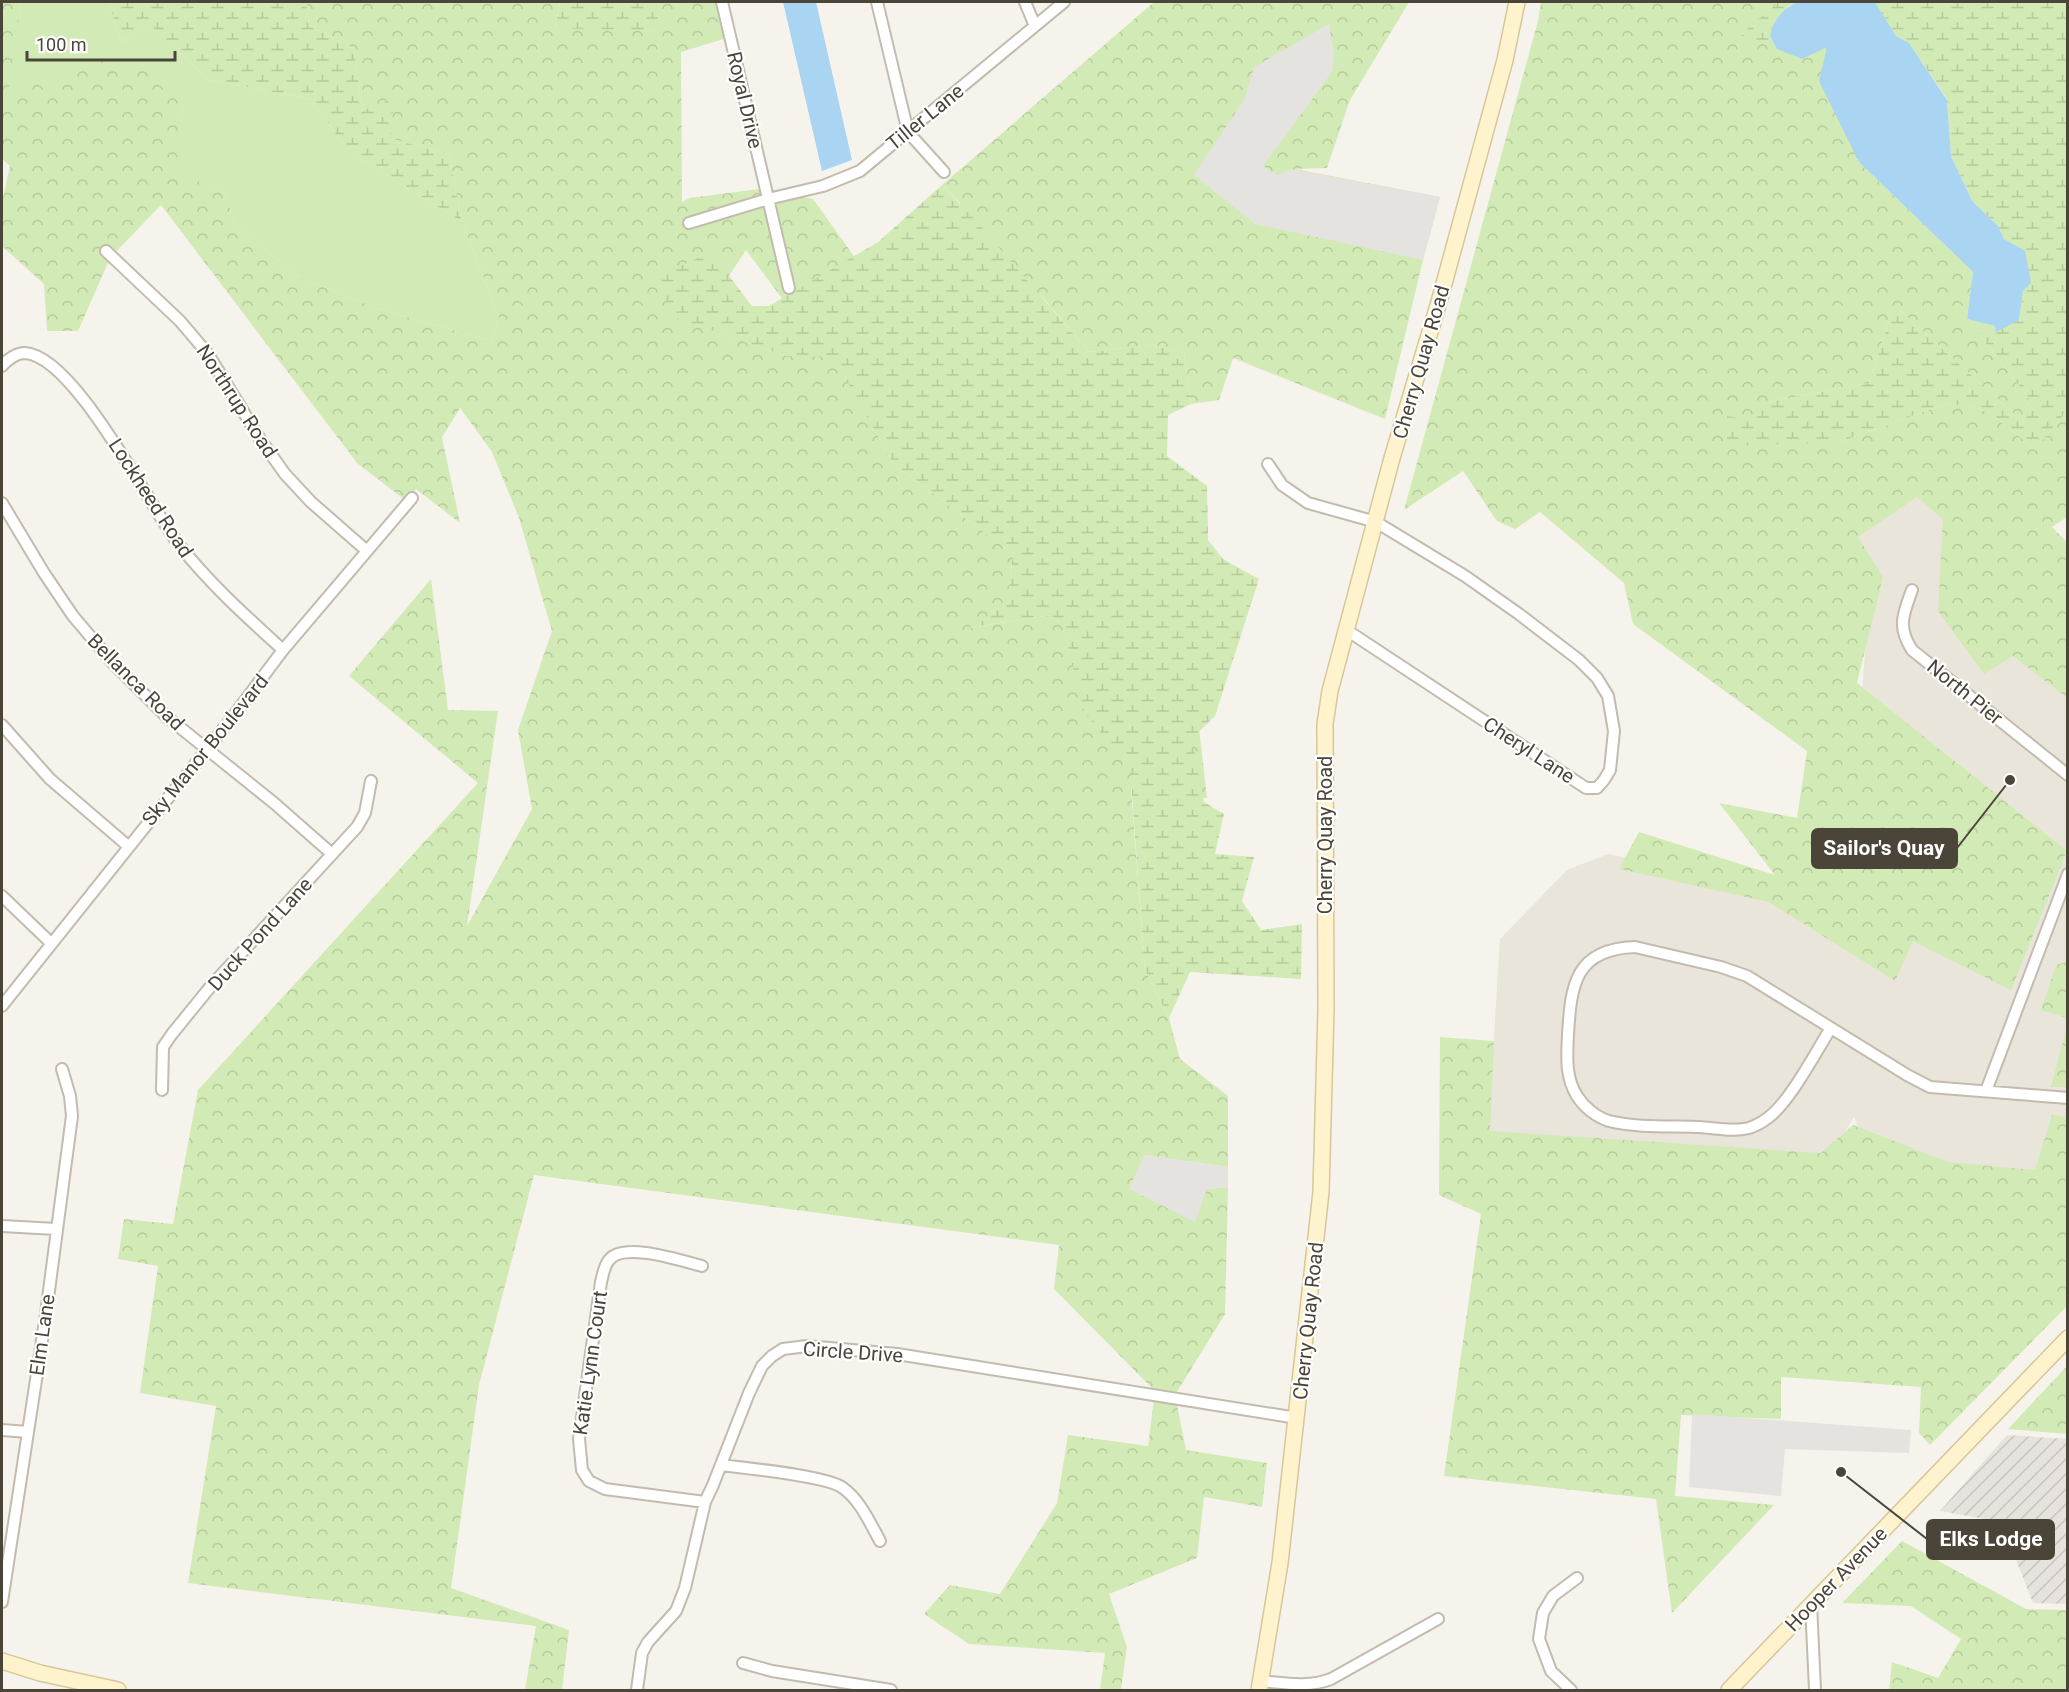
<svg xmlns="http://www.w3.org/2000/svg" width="2069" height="1692" font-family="Roboto,sans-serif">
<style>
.residential{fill:#eae5da}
.industrial{fill:url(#industrial-furrows)}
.green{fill:#d2eab5}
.forest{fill:url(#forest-crowns)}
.wetland{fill:url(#wetland-marsh)}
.parking{fill:#e5e3e0}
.water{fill:#a9d4f2}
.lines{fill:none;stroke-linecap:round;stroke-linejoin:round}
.street-casing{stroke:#c2bbae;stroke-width:14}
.secondary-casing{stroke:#d6c79b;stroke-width:18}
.street{stroke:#fff;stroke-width:10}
.secondary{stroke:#fff3cd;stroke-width:15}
.labels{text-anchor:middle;stroke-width:4.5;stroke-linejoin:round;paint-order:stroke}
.street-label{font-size:20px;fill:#4b4439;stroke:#fff}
.leader{fill:none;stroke:#4b4439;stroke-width:2}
.callout-dot{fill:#4b4439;stroke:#fff;stroke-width:2}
.callout{fill:#4b4439;stroke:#4b4439;stroke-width:2}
.callout-label{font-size:21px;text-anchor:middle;font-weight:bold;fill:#fff}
</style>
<defs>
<pattern id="industrial-furrows" width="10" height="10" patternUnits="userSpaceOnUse" patternTransform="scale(1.5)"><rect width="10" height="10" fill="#e6e2dd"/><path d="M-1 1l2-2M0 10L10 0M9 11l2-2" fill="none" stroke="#c7c3be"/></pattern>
<pattern id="forest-crowns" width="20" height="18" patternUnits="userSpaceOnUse" patternTransform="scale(1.5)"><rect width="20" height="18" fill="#d2eab5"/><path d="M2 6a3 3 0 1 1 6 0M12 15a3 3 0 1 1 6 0" fill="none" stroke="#b6ca9c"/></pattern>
<pattern id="wetland-marsh" width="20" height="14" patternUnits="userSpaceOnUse" patternTransform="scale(1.5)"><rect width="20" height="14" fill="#d2eab5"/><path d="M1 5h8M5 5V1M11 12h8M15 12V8" fill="none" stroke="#b6ca9c"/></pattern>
</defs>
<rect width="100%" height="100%" fill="#f6f3ec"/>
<path class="residential" d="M1920,471l147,206v506l-131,-9 -75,-39 -7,-18 -29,48 -338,-18 13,-208 67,-69 41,-16 81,18 96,26 76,-191 9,-124 -24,-56z"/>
<path class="industrial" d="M2007,1435l60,4v165l-34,-1 -32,-81 -61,-11z"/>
<path class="green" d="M21,2h88l12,40 29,-17 59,55 101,19 39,53 113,70 37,95 -7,24 -114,-32 -81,-33 -60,-50 -13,-33 -49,-22 8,-64 -176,-13z"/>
<path class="forest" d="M2,2h19l-13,92 96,-33 48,7 31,39 -7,64 48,22 13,33 60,50 81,33 114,32 7,-24 -37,-95 -13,-68 -57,-15 -30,-27 -8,-63 -45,-24 -3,-23h254l-5,25 103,4v-29h64l8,35 -49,15 1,150 8,-4 69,-9 54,10 66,92 -80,30 -53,-71 -49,75 88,31h48l60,107 120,91 -6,50 -37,24 81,-13 12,12 21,85 -124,-509 -18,-18 212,-183h255l-59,98 -23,68 -32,1 145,28 -17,63 -38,159 -152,-61 -14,42 -28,4 -7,-51 -32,-8 -63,7 -51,-60 133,191 36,315 -76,-9 14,181 24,48 11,41 48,37v71l-84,-12 63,34 21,-2 -3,127 -50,81 11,55 81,13 -5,44 -58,-10 -7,61 -88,36 18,53 -6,43h-21l5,-37 -136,-9 -45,-30 26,-29 50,9 57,-91 11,-68 80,11 7,-55 -101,-102 5,-44 -525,-70 -55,210 -28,203 118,42 -7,60h-37l11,-64 -348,-43 28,-177 -76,-13 18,-127 -40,-7 6,-40 49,5 25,-134 280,-307 -129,-107 82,-97 17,131 50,1 -31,215 65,-117 -14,-79 34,-99 -33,-113 -27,-66 -32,-44 -18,29 18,86 -44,-34 -4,9 -7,2 -48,-37 -196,-258 -51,53 -32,73h-31l-3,-47 -42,-38v-44l8,-36 -8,-7z
M1541,2h234l2,2 -35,30 60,25 25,-13 32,116 114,110 -6,47 62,79 -6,24 -129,-117 -25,78 -101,19 69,41 111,-40 39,8 48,38 32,-38v106l-15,10 15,15v156l-54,-42 -29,18 -46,-63 5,-92 -26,-22 -59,40 25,40 -26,106 210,168 -56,139 -98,-49 -18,40 -126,-79 -150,-33 20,-37 136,43 -56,-72 78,15 10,-67 -174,-127 -9,-41 -84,-71 -25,17 -18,-8 -34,-50 -59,39 134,-489z
M2067,962h1l-1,56 -26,-8 15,-45z
M2067,1025v62h-16z
M1440,1037l54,4 -4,90 331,22 32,-28 95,37 87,8 17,-55 15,2v189l-137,139 -11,-12 2,-46 -140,-10v42l-100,-4 -6,81 99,9 -102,108 -16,-114 -212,-23 37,-262 -42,-19z
M2067,1366v68l-59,-5z
M1902,1541l124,68 41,1v80h-178l3,-28 46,16 23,-39 -50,-33 -69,-3z"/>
<path class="wetland" d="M109,2h197l3,23 45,24 8,62 31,-12 -1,40 57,15 13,68 -113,-70 -39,-53 -101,-19 -59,-55 -29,17z
M560,2h98v29l-103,-3z
M1775,2h23l-10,4 -18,30 7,13 -36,-15 36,-30z
M1875,2h192v409l-32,38 -48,-38 -39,-8 -111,40 -110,3v-30l27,5 14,-19 101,-19 25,-78 129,117 6,-24 -62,-79 28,7 1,5 23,-11 4,-29 2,-39 -21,-13 -6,-13 -26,-25 -21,-45 -4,-57 -38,-56 -13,-7z
M942,185l34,36 113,131 63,-7 32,8 7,51 -23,11 -1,41 40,30 1,54 15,19 36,20 -44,137 -23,22 12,64 20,12 -9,40 39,3 -12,44 19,29 41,-6 -1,55 -111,-7 -21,46 -24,-48 -15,-201 -46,-57 -21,-85 -12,-12 -83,13 39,-24 6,-50 -120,-91 -60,-106 -48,-1 -114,-40 -14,-39 54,-25 41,54h17l109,-64z"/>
<path class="parking" d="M1329,24l5,30 -2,18 -69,94 15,9 13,-6 149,28 -17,63 -168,-36 -61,-49 50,-75 10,-33z
M1144,1155l84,12v20l-21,2 -12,33 -66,-33z
M1692,1414l219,16 -2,23 -124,-4 -4,47 -92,-9z"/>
<path class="water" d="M783,2h33l36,158 -30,11z
M1798,2h77l21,34 13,7 38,57 4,56 21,45 26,25 6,13 21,12 6,32 -8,8 -4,29 -23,12 -1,-6 -28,-7 6,-47 -114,-110 -40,-81 8,-34 -25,12 -25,-10 -7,-13c3,-16 13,-28 28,-34z"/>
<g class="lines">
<defs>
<path id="street" d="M722,2l67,286
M877,2l31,130 36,40
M1025,2l10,24
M689,223l79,-24 55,-13 37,-15 204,-169
M106,251l74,70 28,33 52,85 25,35 26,28 56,49
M2,366c5,-6 14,-13 23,-13 50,3 125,155 155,193 31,39 67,71 103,104
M1268,464l14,21 26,18 68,19 89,54 54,38 60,46 18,18 11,18 6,35 -4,39 -6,10 -7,8h-11l-238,-157
M2,503l42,70 29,43 39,46 55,55 107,86 58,51
M1912,590c-9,25 -15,36 0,60l156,125
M2,725l48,54 78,67
M2,896l49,47
M2,1006l230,-288 51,-68 129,-152
M1831,1028c-16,25 -40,72 -62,89 -5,4 -14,9 -20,11 -15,4 -34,0 -50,-1 -29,-1 -62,1 -90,-6 -13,-4 -25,-14 -32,-25 -12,-19 -10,-40 -9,-62 3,-49 7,-85 67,-87l86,20 26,9 160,99 23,12 138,11
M162,1090l1,-43 9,-13 39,-48 146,-159 8,-14 6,-32
M1986,1091l82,-217
M2,1226l54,3
M702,1266c-20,-5 -79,-25 -93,-6 -5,6 -6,15 -8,22l-22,157 3,31 7,11 16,8 100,13
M2,1430l26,2
M721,1465c24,3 107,11 122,23 17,12 27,35 37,53
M2,1602l43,-281 27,-205 -2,-20 -8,-27
M1811,1604l4,86
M743,1663l29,8 119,19
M1260,1681c24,2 48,7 71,-2l107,-60
M637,1690l5,-37 6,-11 28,-31 9,-23 20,-86 8,-17 36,-92 13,-27 10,-10 11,-7 24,-3 90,8 400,64
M1571,1690l-20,-19 -12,-32 4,-26 10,-17 24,-18"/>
<path id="secondary" d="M2,1661l38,12 78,17
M1259,1690l21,-127 41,-371 5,-183 -1,-285 5,-33 62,-233 47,-156 66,-242 12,-58
M1729,1690l339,-352"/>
</defs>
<use href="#street" class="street-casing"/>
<use href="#secondary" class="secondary-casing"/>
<use href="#street" class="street"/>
<use href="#secondary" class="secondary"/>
</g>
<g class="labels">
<g class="street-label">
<text transform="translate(745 100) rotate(77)" y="7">Royal Drive</text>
<text transform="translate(925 117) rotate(-39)" y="7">Tiller Lane</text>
<text transform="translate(1421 362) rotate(-74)" y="7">Cherry Quay Road</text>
<text transform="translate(237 401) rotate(57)" y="7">Northrup Road</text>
<text transform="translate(151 498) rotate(57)" y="7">Lockheed Road</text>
<text transform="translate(136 682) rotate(45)" y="7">Bellanca Road</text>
<text transform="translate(1965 692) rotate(39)" y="7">North Pier</text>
<text transform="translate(205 750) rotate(-51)" y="7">Sky Manor Boulevard</text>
<text transform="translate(1529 750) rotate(33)" y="7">Cheryl Lane</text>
<text transform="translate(1325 835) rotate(-90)" y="7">Cherry Quay Road</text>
<text transform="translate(260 934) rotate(-48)" y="7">Duck Pond Lane</text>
<text transform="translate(1308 1321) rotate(-84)" y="7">Cherry Quay Road</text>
<text transform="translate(42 1335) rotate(-82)" y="7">Elm Lane</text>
<text transform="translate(853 1352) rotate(4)" y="7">Circle Drive</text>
<text transform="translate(590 1363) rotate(-82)" y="7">Katie Lynn Court</text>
<text transform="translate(1836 1579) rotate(-46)" y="7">Hooper Avenue</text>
</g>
</g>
<path class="leader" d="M2010 780L1957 848M1841 1472L1927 1539"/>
<g class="callout-dot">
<circle cx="2010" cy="780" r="6"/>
<circle cx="1841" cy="1472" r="6"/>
</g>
<g class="callout">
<rect x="1812" y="829" width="145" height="39" rx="6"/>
<rect x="1927" y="1520" width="127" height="39" rx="6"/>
</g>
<g class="callout-label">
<text x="1884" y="855">Sailor's Quay</text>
<text x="1991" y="1546">Elks Lodge</text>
</g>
<rect width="2069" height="1692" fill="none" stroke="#4b4439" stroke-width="6"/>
<path d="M27 51v9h148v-9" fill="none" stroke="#4b4439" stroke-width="3"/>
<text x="36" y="51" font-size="18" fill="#4b4439" stroke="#ffffff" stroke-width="4.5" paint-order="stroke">100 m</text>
</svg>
